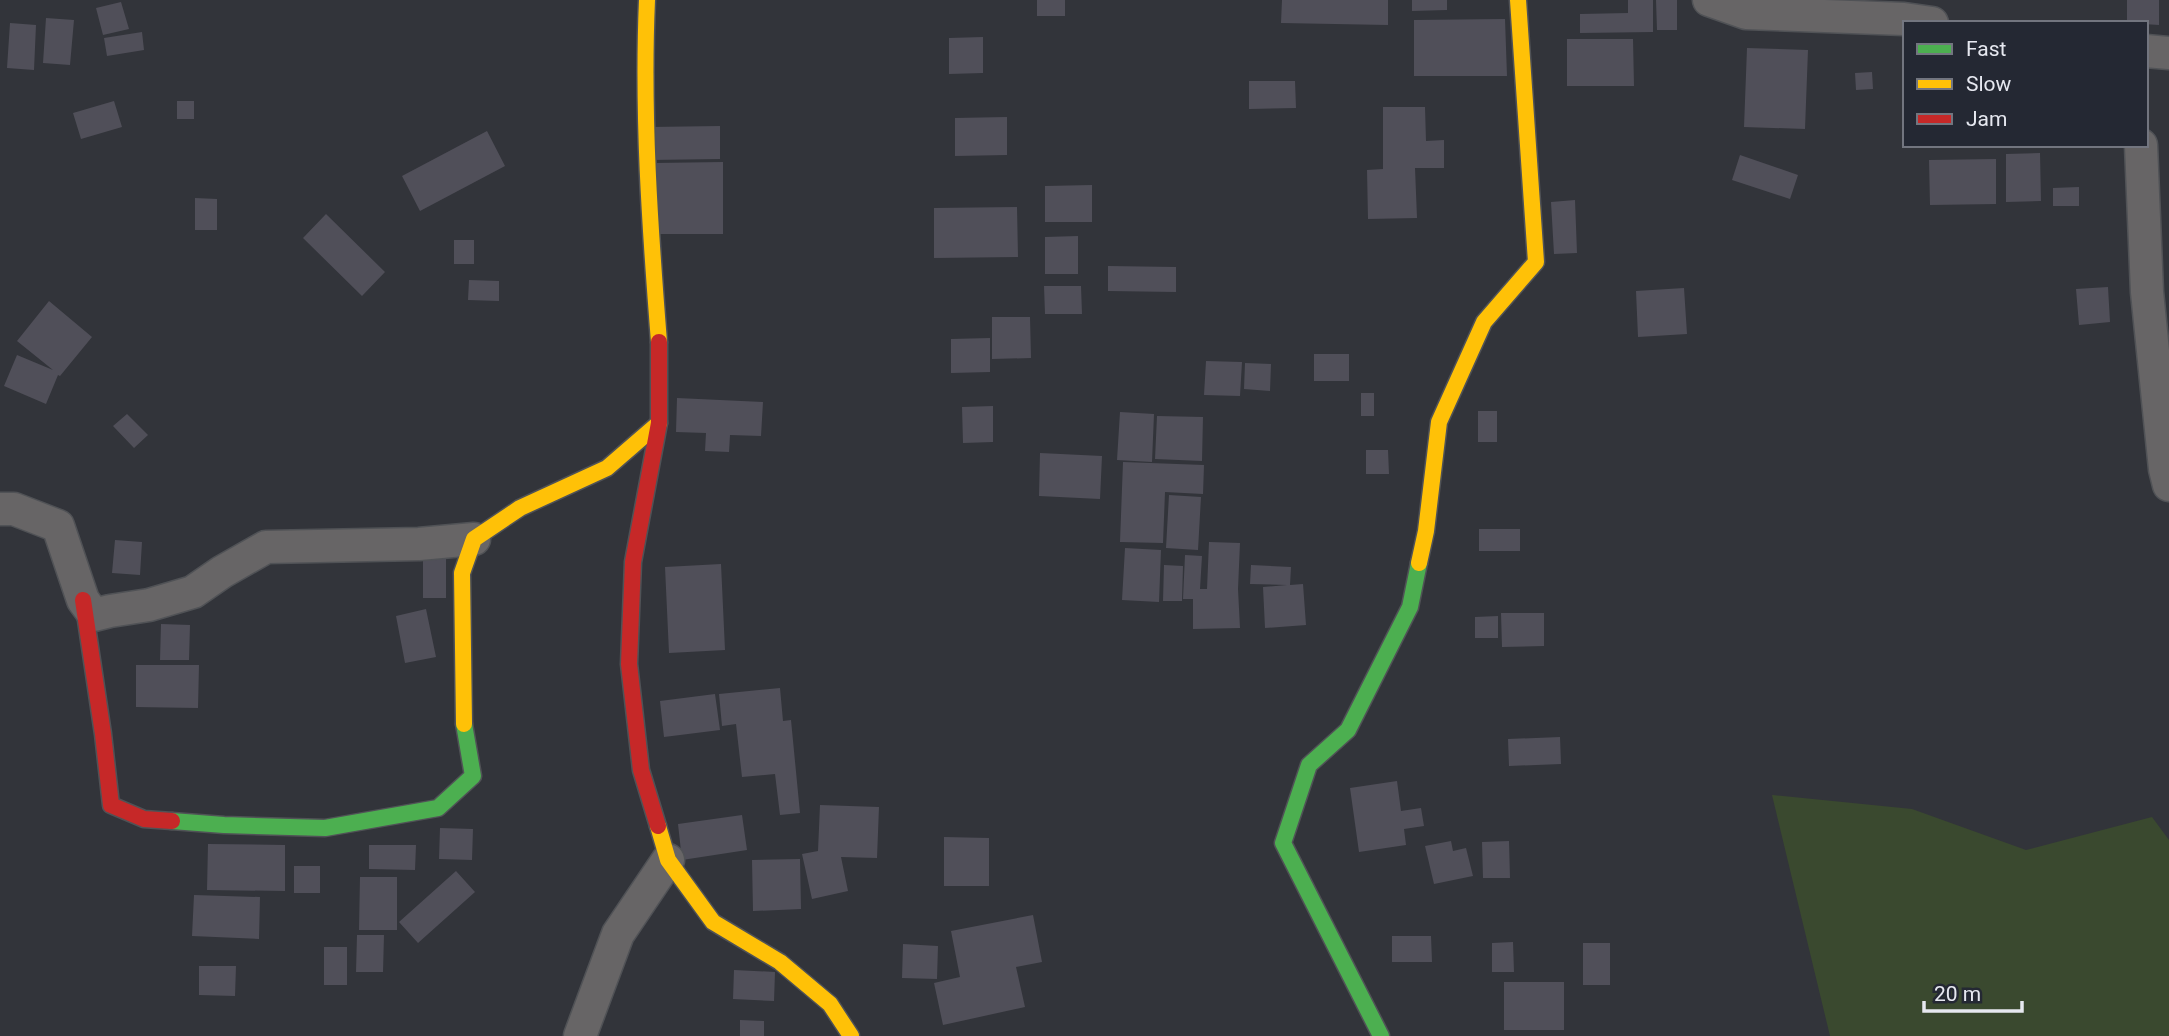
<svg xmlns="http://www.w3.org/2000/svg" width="2169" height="1036" font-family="Roboto,sans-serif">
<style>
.green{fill:#3a492f}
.building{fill:#504f59}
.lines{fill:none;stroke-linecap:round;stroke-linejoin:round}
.street-casing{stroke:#505256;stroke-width:35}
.fast-casing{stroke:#505256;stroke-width:19}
.slow-casing{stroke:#505256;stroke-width:19}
.jam-casing{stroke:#505256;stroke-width:19}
.street{stroke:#676566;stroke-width:32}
.fast{stroke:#4caf50;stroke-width:16}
.slow{stroke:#ffc107;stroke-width:16}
.jam{stroke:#c62828;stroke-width:16}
</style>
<rect width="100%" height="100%" fill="#32343a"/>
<path class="green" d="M1772,795l140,14 114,41 126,-33 17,23v196h-339z"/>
<path class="building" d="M1037,0h28v16h-28z
M1282,0h106v25l-107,-2z
M1412,0h35v10l-35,1z
M1628,0h25v32l-73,1v-19l48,-1z
M1656,0h21v30h-20z
M2127,0h32v25l-32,-2z
M121,2l8,27 -26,6 -7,-27z
M46,18l28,2 -4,45 -27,-2z
M1505,19l2,57h-93v-56z
M10,23l26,2 -2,45 -27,-2z
M142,32l2,18 -37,6 -3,-18z
M983,37v36l-34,1v-36z
M1567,39h66l1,47h-67z
M1747,48l61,2 -3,79 -61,-2z
M1872,72l1,17 -17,1 -1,-17z
M1249,81h46l1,27 -47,1z
M114,101l8,26 -41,12 -8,-26z
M177,101h17v18h-17z
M1383,107h42l1,34 18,-1v28h-29l2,50 -49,1 -1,-49 16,-1z
M1007,117v38l-52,1v-38z
M720,126v33l-70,1v-33z
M487,131l18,35 -85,45 -18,-35z
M2040,153l1,48 -35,1v-48z
M1740,155l58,20 -8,24 -58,-19z
M1996,159v45l-66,1 -1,-45z
M723,162v72h-67l-1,-71z
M1092,185v37h-47v-36z
M2079,187v19h-26v-18z
M195,198l22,1v31h-22z
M1575,200l2,53 -23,1 -3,-52z
M1017,207l1,50 -84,1v-50z
M326,214l59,58 -23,24 -59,-58z
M1078,236v38h-33v-37z
M454,240h20v24h-20z
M1108,266l68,1v25l-68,-1z
M469,280l30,1v20l-31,-1z
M1044,286h37l1,28h-37z
M2108,287l2,35 -31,3 -3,-36z
M1684,288l3,46 -49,3 -2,-46z
M49,301l43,36 -32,39 -2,-1 -12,29 -42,-18 13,-31 36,15 -36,-29z
M992,317h38l1,41 -39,1z
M990,338v34l-39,1v-34z
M1314,354h35v27h-35z
M1206,361l36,1 -2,34 -36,-1z
M1245,363l26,1 -1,27 -26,-2z
M1361,393h13v23h-13z
M677,398l86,4 -2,34 -31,-1 -1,17 -24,-1 1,-18 -30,-1z
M993,406v36l-30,1 -1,-36z
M1478,411h19v31h-19z
M1120,412l34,2 -2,48 -35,-2z
M127,414l21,21 -14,13 -21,-22z
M1157,416l46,1 -1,44 -47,-2z
M1366,450h22l1,24h-23z
M1040,453l62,3 -2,43 -61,-3z
M1123,462l81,3 -1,29 -38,-2 -2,51 -43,-1z
M1169,495l32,2 -3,53 -32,-2z
M1479,529h41v22h-41z
M115,540l27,2 -2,33 -28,-2z
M1209,542l31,1 -2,46 2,39 -47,1v-30h-10l2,-44 17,1 -2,33h7z
M1125,548l36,2 -2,52 -37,-2z
M446,556v42h-23v-41z
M721,564l4,86 -56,3 -4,-86z
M1164,565l19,1 -1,35h-19z
M1251,565l40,2 -1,18 13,-1 3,41 -41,3 -2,-41 24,-2 -37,-1z
M426,609l10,48 -31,6 -9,-47z
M1501,613h43v33l-42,1z
M1498,616v22h-23v-21z
M161,624l29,1 -1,35h-29z
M136,665h63l-1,43 -62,-1z
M780,688l3,33 8,-1 9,93 -20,2 -5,-41 -33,3 -6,-53 -14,2 -3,-32z
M715,694l5,36 -56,7 -4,-36z
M1560,737l1,27 -52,2 -1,-27z
M1397,781l4,30 20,-3 3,18 -20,3 2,16 -47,7 -9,-64z
M820,805l59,2 -2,51 -36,-1 7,34 -36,8 -10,-45 16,-3z
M742,815l5,35 -65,10 -4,-36z
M440,828l33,1 -1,31 -33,-1z
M944,837l45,1v48h-45z
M1451,841l2,10 13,-3 7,28 -39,8 -9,-38z
M1509,841l1,37h-27l-1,-36z
M208,844l77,1v46l-78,-1z
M369,845h47l-1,25 -46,-1z
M800,859l1,50 -48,2 -1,-51z
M294,866h26v27h-26z
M456,871l19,21 -57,51 -19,-21z
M360,877h37v53h-38z
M194,895l66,2 -1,42 -67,-3z
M1033,915l9,47 -26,5 9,40 -82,18 -9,-42 26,-6 -9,-46z
M357,935h27l-1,37h-27z
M1392,936h39l1,26h-40z
M1513,942l1,30h-22v-29z
M1583,943h27v42h-27z
M903,944l35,2 -1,33 -35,-1z
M324,947h23v38h-23z
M199,966h37l-1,30 -36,-1z
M734,970l41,2 -1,29 -41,-2z
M1504,982h60v48h-60z
M740,1020l24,1v15h-24z"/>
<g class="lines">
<defs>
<path id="street" d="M1709,0l37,13 158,6 28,4
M2146,51l23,2
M2141,145l6,147 18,177 4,16
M0,509h14l44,17 25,74 11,15 16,-4 39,-6 44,-13 29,-20 44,-25 153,-3 55,-5
M580,1036l38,-102 50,-74"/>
<path id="fast" d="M172,821l52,4 101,3 113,-20 35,-32 -9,-52
M1381,1036l-98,-193 26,-78 39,-35 62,-123 9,-44"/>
<path id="slow" d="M647,0c-5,114 3,228 12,342
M1419,563l7,-32 13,-109 45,-100 52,-60 -18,-262
M464,724l-2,-151 12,-34 46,-31 87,-40 52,-45
M658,826l10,34 45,62 67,40 50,42 21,32"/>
<path id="jam" d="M83,600l20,134 8,71 33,14 28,2
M658,826l-17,-56 -12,-106 4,-102 26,-139v-81"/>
</defs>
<use href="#street" class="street-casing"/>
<use href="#fast" class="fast-casing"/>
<use href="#slow" class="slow-casing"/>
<use href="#jam" class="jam-casing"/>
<use href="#street" class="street"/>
<use href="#fast" class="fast"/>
<use href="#slow" class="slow"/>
<use href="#jam" class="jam"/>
</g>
<rect x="1903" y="21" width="245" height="126" fill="#242833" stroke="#72757f" stroke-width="2"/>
<rect x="1917" y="44" width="35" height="10" fill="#4caf50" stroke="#72757f" stroke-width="2"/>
<text x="1966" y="56" font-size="21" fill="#e6e8f0">Fast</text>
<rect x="1917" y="79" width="35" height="10" fill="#ffc107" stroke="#72757f" stroke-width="2"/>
<text x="1966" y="91" font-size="21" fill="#e6e8f0">Slow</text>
<rect x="1917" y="114" width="35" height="10" fill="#c62828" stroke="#72757f" stroke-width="2"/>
<text x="1966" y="126" font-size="21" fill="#e6e8f0">Jam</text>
<path d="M1924 1001v10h98v-10" fill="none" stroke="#e6e8f0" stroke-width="3.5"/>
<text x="1934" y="1001" font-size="21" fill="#e6e8f0" stroke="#242833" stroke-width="5" paint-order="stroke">20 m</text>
</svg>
